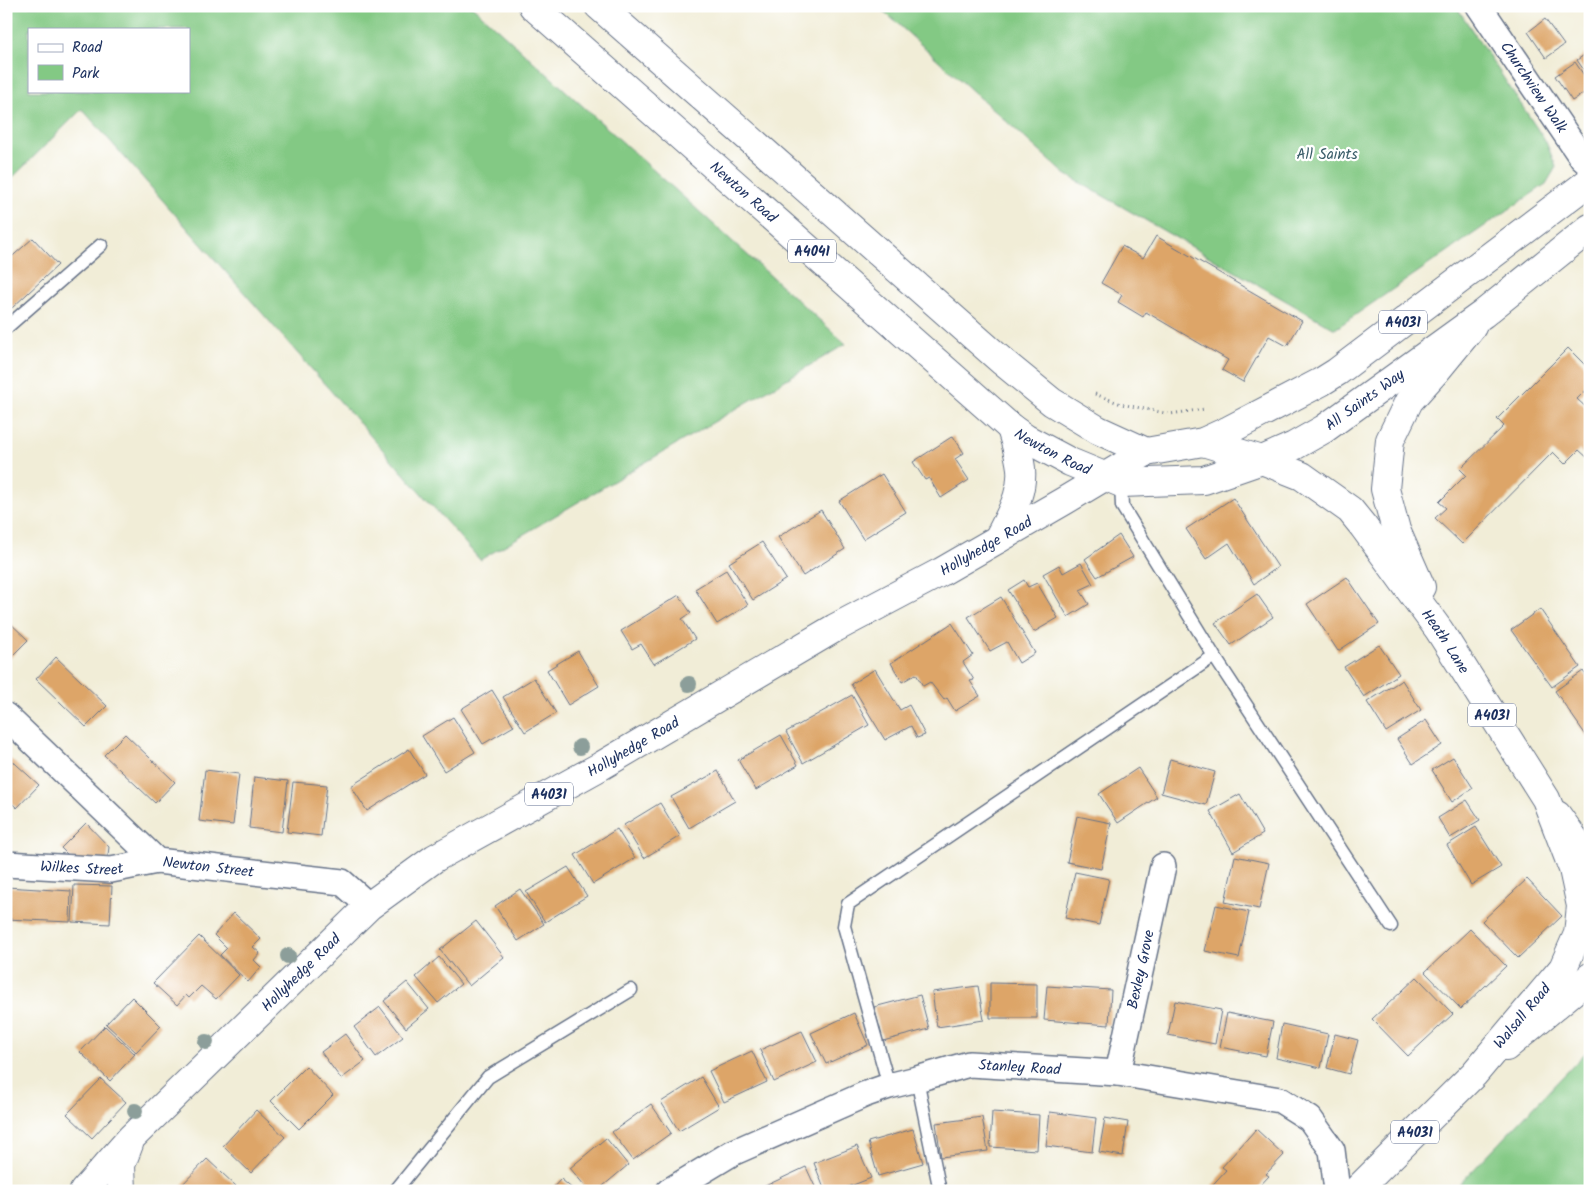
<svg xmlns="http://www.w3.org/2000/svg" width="1596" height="1197" font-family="Kalam,sans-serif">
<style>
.green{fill:#83c984;stroke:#4f7c71;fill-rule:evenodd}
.building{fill:#dda567}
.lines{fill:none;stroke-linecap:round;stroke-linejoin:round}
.lane-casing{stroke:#667288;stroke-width:15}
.street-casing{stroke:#667288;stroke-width:28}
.secondary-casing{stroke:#667288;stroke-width:30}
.primary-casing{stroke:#667288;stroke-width:30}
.highway-casing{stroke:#667288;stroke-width:30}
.path{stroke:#667288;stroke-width:3;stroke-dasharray:1 4;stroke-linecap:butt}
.lane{stroke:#fff;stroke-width:12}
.street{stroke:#fff;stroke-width:25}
.secondary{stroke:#fff;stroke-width:28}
.primary{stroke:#fff;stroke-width:28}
.highway{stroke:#fff;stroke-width:28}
.tree{fill:#8c9e9a}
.labels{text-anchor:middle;stroke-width:4.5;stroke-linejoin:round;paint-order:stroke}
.shield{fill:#fff;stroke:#5f6d8e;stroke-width:1}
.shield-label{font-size:14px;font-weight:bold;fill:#1b2f5e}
.street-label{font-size:15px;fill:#1b2f5e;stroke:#fff}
.park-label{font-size:15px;fill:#3a5d69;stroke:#fff}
</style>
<rect width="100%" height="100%" fill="#fff"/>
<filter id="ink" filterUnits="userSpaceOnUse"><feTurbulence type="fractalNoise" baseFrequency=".02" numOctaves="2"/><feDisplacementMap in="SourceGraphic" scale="10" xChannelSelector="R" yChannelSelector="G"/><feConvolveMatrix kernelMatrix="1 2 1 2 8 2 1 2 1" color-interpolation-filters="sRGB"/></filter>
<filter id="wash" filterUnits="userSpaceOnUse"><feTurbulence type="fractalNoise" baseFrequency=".0096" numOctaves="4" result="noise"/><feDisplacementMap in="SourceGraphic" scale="20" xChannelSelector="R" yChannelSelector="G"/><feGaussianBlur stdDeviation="1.12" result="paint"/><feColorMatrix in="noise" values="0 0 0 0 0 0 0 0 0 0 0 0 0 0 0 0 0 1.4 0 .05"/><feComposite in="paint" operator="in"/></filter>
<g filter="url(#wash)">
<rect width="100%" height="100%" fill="#f1edd7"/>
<path class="green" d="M6,6h466l374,338 -366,216 -398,-451 -76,75zM29,29h160v62h-160z
M878,6h578l90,136 10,25 -10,17 -211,145 -270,-155z
M1590,1048v143h-137z"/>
<g id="blocks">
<path class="building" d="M1545,19l19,26 -18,13 -18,-26z
M1590,51v28l-13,-19z
M1575,62l15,22v5l-18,12 -17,-25z
M1156,236l146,85 -15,25 -18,-10 -26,46 -21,-12 6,-10 -82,-48 -3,5 -25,-15 4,-7 -21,-12 21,-37 21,12z
M33,238l25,27 -46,43 -6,-7v-39z
M1568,348l22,22v16l-13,13 13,12v49l-11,-10 -14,14 -12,-12 -91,92 -27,-26 11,-10 -7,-6 27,-27 -6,-6 44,-43 -7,-7z
M953,436l11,17 -9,6 14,21 -28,18 -12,-20 -4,2 -12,-18z
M882,474l24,38 -43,27 -24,-38z
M1233,498l45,69 -24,17 -25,-41 -23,16 -20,-30z
M821,510l24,39 -42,27 -25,-39z
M1119,535l14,22 -36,20 -12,-18z
M762,542l24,37 -33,21 -24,-37z
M1081,563l12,21 -13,6 9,14 -21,13 -25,-43 16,-9 4,8z
M726,570l22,35 -31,19 -22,-35z
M1347,577l32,47 -41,27 -31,-47z
M1024,580l4,7 9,-4 21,35 -24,14 -26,-42z
M1257,594l16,23 -42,28 -16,-22z
M679,595l12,18 -9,6 13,20 -41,25 -13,-20 -9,5 -11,-18z
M1001,597l34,56 -16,10 -12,-21 -17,9 -22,-34z
M1540,609l40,58 -28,20 -41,-57z
M6,619l22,21 -21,21 -1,-1z
M952,623l21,32 -10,7 11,18 -4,1 10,15 -25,15 -8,-13 -3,2 -14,-18 -7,4 -7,-12 -14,8 -11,-19z
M1379,645l20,29 -35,23 -20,-30z
M578,651l21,35 -31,19 -21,-35z
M56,657l51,49 -21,21 -50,-48z
M875,669l25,41 9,-5 16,30 -8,3 -6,-12 -26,14 -34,-56z
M1583,671l7,10v60l-35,-50z
M534,678l22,35 -31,19 -22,-35z
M1402,680l19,30 -35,22 -19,-30z
M492,690l22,36 -31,18 -22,-35z
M852,695l17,30 -66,38 -17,-31z
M453,717l22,35 -31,19 -22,-35z
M1426,720l16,25 -29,19 -16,-25z
M125,734l50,48 -20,21 -51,-48z
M781,735l17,30 -42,25 -18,-30z
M409,749l16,25 -58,37 -16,-25z
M6,755l33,30 -22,23 -11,-10z
M1453,757l20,31 -21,14 -20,-32z
M1170,759l45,13 -9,33 -45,-12z
M1138,768l19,29 -39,26 -19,-29z
M205,770l34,4 -6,51 -34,-4z
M718,771l17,30 -46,27 -18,-31z
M254,777l34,4 -6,51 -33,-4z
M293,782l34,3 -6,51 -34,-4z
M1240,794l23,40 -30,18 -23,-41z
M1467,800l13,20 -30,18 -12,-20z
M660,803l20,33 -36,22 -20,-33z
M1077,816l34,7 -10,46 -34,-7z
M86,823l23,24 -2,16 -32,-1 -14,-14z
M1476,827l25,40 -30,18 -24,-40z
M617,829l18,29 -42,26 -18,-29z
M1235,856l34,7 -10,46 -34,-7z
M568,867l19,29 -42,26 -19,-30z
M1075,872l34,7 -10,46 -34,-7z
M1527,879l35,37 -44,42 -36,-37z
M74,885l38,1 -2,38 -38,-2z
M6,887l65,4 -1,31 -64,-3z
M520,889l24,35 -26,17 -23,-35z
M1216,905l33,7 -10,46 -34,-7z
M234,913l27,26 -8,8 7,6 -6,7 7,7 -13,15 -28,-27 7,-7 -13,-13z
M476,921l28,36 -35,29 -29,-36z
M1470,929l36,37 -45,43 -36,-37z
M199,936l40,39 -23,24 -15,-13 -12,12 -3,-3 -9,10 -24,-22z
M439,957l22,27 -23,19 -22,-26z
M1417,977l36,37 -45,42 -36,-37z
M407,982l22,27 -23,19 -22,-27z
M990,983l47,1v34h-47z
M978,986l6,34 -47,7 -5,-35z
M1047,986l64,4 -2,35 -65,-5z
M920,995l9,34 -46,12 -9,-34z
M132,997l29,29 -25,26 -30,-28z
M1175,1001l46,9 -6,34 -47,-9z
M380,1007l23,30 -27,20 -22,-30z
M854,1013l14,32 -42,19 -15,-31z
M1227,1013l46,9 -7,34 -46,-9z
M1282,1024l46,10 -7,34 -45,-10z
M105,1026l30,28 -25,27 -30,-29z
M802,1031l15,31 -43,20 -14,-32z
M345,1034l20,27 -24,18 -20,-27z
M1335,1034l23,6 -9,34 -22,-6z
M752,1051l15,31 -43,20 -15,-31z
M306,1066l27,29 -34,34 -28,-28z
M701,1077l18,30 -40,24 -18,-29z
M101,1079l25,23 -34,36 -25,-24z
M651,1104l20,29 -38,27 -21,-28z
M256,1110l29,27 -34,36 -28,-27z
M992,1112l47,3 -2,35 -47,-3z
M1050,1112l46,6 -4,34 -46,-6z
M982,1117l6,34 -47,6 -5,-34z
M1105,1118l23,4 -5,34 -24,-4z
M913,1129l10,34 -45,13 -10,-34z
M1256,1129l28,26 -18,19 3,2 -14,15h-48l19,-21 -4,-3z
M606,1138l22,27 -31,26h-8l-19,-23z
M857,1146l14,32 -33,13h-13l-11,-28z
M207,1159l29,27 -5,5h-55z
M806,1167l11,24h-52l-2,-4z
M561,1179l14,12h-25z"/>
</g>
</g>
<g filter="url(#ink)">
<use href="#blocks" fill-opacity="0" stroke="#667288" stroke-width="1"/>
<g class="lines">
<defs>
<path id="lane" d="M6,328l95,-83
M1121,483l1,23 92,150 177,270
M917,1079l23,112
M889,1086l-45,-160 4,-22 366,-248
M395,1191l93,-114 143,-87"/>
<g id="street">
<path id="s1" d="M1479,6l103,152 8,7"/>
<path id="s2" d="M6,716l151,145 185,21 27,24"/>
<path id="s3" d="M6,864l105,6 46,-9"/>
<path id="s4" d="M1118,1073l45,-207"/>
<path id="s5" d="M669,1191l63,-38 134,-59 23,-8 28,-7 52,-15 149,9 162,27 30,19 22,31 5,41"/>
</g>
<path id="secondary" d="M1557,815l33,46
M1506,1047l84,-70"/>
<g id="primary">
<path id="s6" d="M1203,442l59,18 40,16 48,34 13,16 76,104 107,169 27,70 8,37 -3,28 -15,34 -89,106 -118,117"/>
<path d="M998,539c12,-24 28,-49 22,-77 -2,-12 -6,-23 -9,-34"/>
<path d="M1421,587l-25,-57 -11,-41 5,-49 19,-39 27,-30 36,-44"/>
<path id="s7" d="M84,1191l47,-53 238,-232 66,-48 166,-92 234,-138 106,-56 123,-71 82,-49"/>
<path d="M122,1191l-1,-26 8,-21"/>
</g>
<g id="highway">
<path id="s8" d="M533,6l478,422 14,10 45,24 51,21 83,-3 58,-20 32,-14 30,-17 159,-115 107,-86"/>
<path d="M599,6l404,356 49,40 46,28 48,22 57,-10 26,-12 92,-48 16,-10 253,-191"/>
</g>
</defs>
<use href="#lane" class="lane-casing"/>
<use href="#street" class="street-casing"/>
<use href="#secondary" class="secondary-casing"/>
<use href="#primary" class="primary-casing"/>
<use href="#highway" class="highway-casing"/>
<path class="path" d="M1095,394l26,10 49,10 35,-5"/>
<use href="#lane" class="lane"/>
<use href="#street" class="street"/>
<use href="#secondary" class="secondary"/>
<use href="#primary" class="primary"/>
<use href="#highway" class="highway"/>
</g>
<g class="tree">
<circle cx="689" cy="684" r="8"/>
<circle cx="580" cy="747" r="8"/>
<circle cx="288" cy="956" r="8"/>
<circle cx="206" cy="1042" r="8"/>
<circle cx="135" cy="1111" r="8"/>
</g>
</g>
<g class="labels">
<g class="shield">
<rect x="788" y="239.5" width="48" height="23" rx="4"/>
<rect x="1379" y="310.5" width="48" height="23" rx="4"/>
<rect x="1468" y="703.5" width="48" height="23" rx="4"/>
<rect x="525" y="782.5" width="48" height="23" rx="4"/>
<rect x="1391" y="1120.5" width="48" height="23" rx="4"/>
</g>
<g class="shield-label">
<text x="812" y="256">A4041</text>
<text x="1403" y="327">A4031</text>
<text x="1492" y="720">A4031</text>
<text x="549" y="799">A4031</text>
<text x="1415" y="1137">A4031</text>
</g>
<g class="street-label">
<text dy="5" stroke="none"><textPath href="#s1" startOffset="98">Churchview Walk</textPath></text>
<text dy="5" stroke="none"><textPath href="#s8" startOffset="281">Newton Road</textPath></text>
<text dy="5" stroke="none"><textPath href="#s8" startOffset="1025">All Saints Way</textPath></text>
<text dy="5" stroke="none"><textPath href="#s8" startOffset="686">Newton Road</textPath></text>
<text dy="5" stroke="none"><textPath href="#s7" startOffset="1118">Hollyhedge Road</textPath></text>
<text dy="5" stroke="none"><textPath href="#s6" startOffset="326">Heath Lane</textPath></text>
<text dy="5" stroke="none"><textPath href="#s7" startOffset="712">Hollyhedge Road</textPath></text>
<text dy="5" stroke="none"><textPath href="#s3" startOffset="76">Wilkes Street</textPath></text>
<text dy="5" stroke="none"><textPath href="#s2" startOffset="261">Newton Street</textPath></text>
<text dy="5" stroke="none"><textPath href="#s4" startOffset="106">Bexley Grove</textPath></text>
<text dy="5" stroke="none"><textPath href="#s7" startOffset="308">Hollyhedge Road</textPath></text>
<text transform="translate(1522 1016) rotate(-50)" y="5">Walsall Road</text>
<text dy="5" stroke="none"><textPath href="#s5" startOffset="378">Stanley Road</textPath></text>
</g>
<g class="park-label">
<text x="1327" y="159">All Saints</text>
</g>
</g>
<rect width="1596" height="1197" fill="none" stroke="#fff" stroke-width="25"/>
<rect x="28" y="28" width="162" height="65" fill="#ffffff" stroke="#a4acbf"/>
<rect x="38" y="44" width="25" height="8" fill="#ffffff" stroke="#a4acbf"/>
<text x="72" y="52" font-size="15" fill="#1b2f5e">Road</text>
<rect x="38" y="65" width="25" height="15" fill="#83c984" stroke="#a4acbf"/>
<text x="72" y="78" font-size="15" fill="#1b2f5e">Park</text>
</svg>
